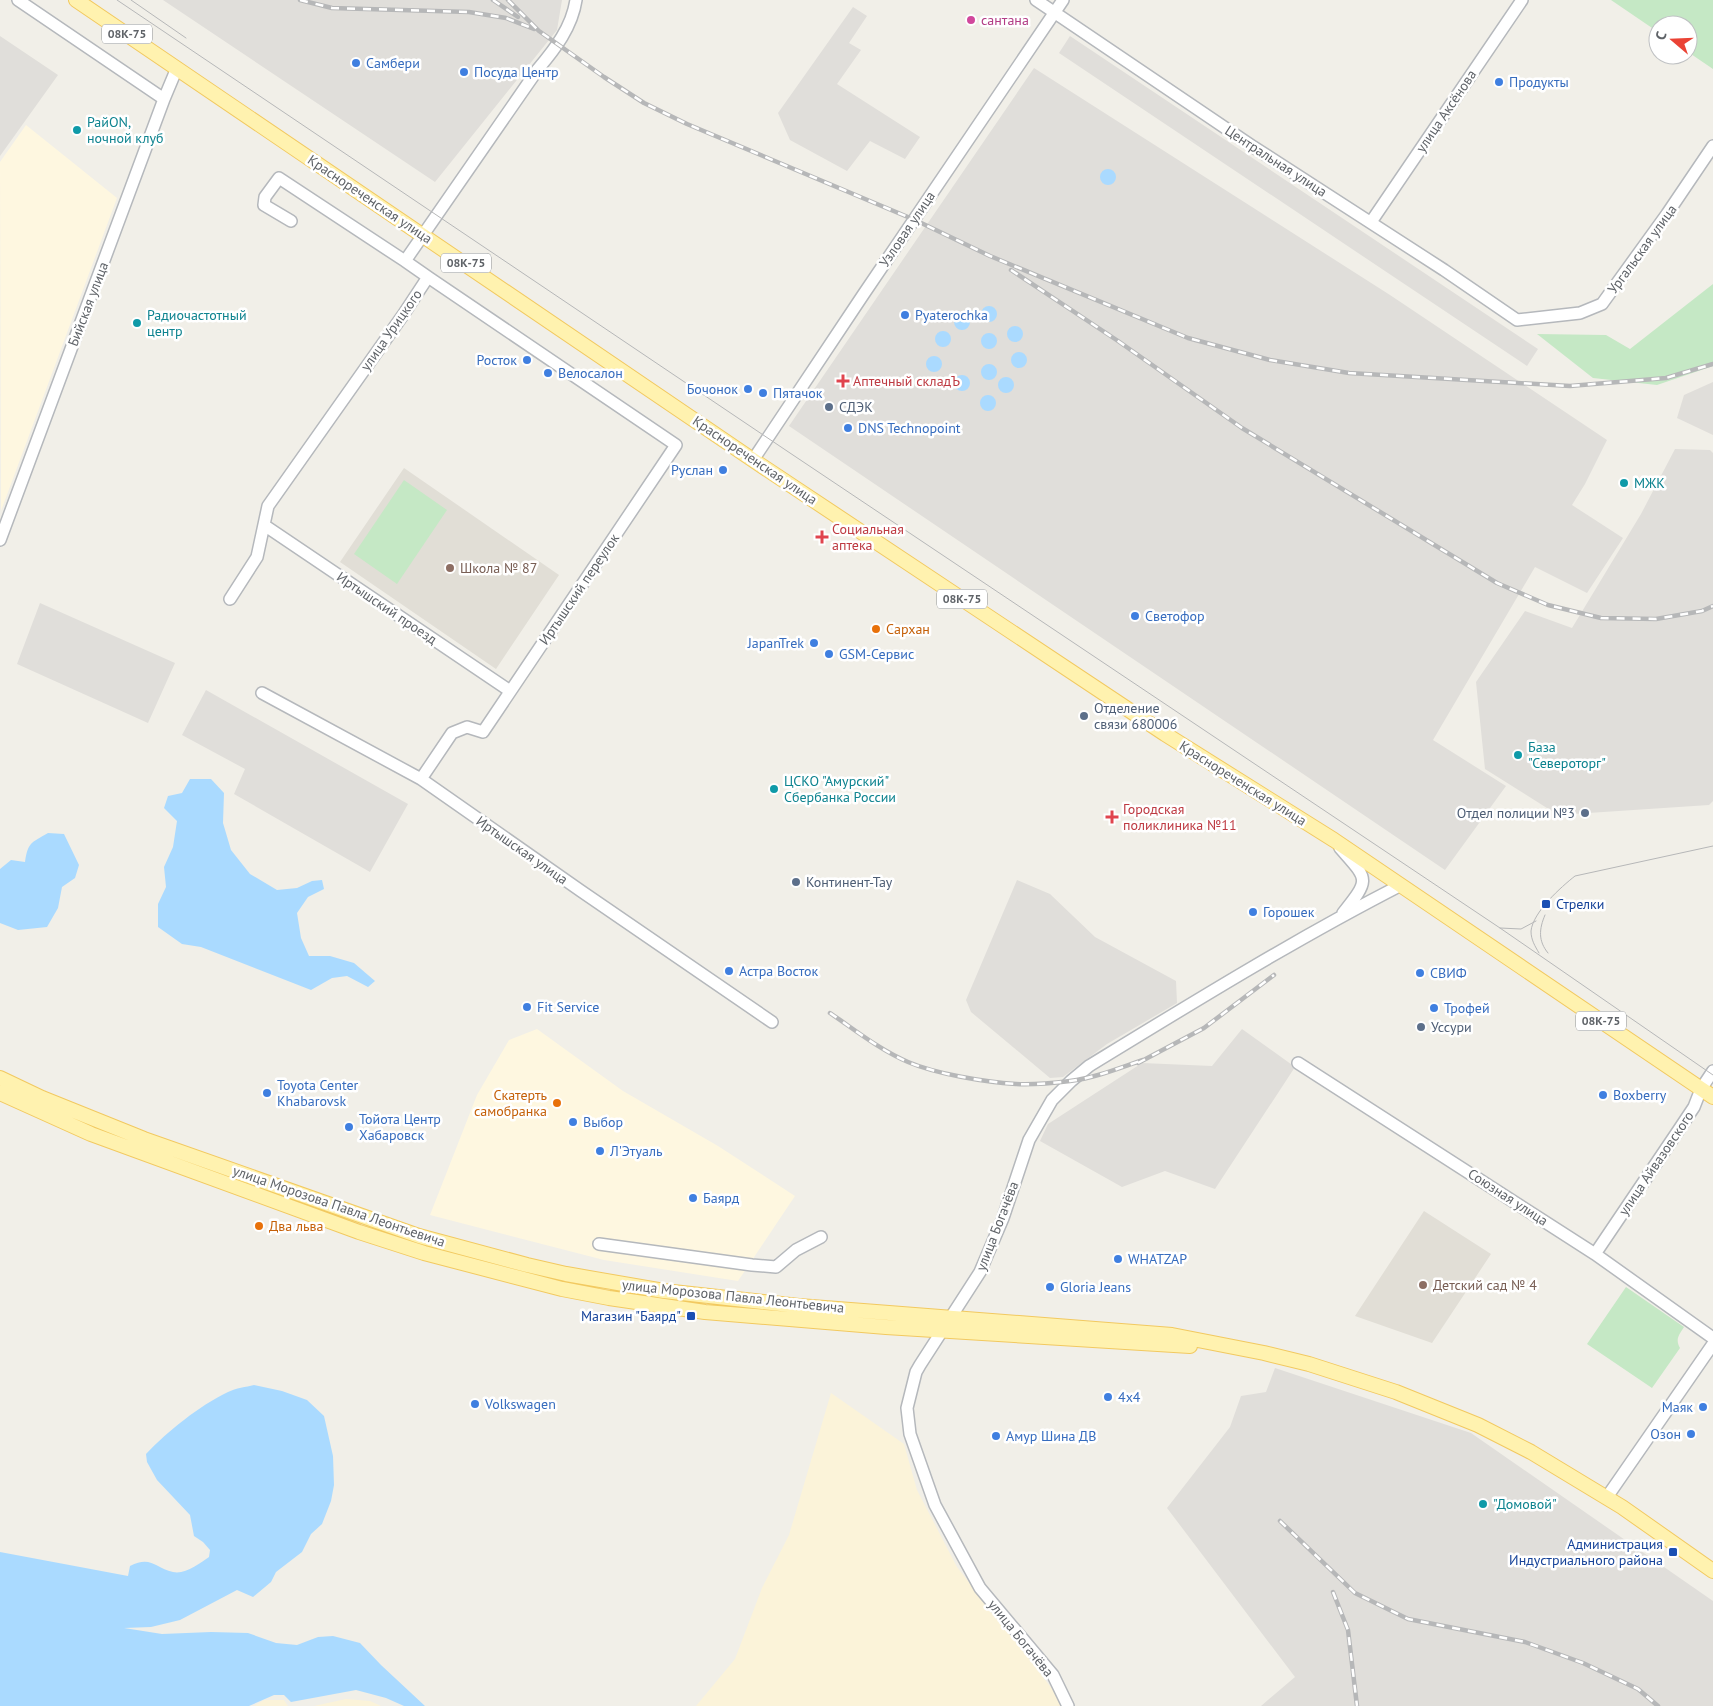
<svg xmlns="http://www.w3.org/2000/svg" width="1713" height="1706" font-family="'PT Sans',sans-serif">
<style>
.commercial{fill:#fef7e0}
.industrial{fill:#e0deda}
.education{fill:#e1ded6}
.green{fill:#c5e8c5}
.sand{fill:#fbf3d9}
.water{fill:#aadaff}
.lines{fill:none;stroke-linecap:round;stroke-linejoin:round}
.minor-casing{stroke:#b5b8bc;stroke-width:14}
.major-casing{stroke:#f2c960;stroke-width:16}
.minor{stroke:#fff;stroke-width:11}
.major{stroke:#fff2af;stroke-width:14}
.tram{stroke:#b6b7b8;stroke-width:1}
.rail-casing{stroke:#b6b7b8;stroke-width:4.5}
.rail{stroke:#fff;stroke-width:2.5;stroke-dasharray:8;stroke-linecap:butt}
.hotel-dot{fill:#d1479c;stroke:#fff;stroke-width:2}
.shop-dot{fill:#3f7fe0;stroke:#fff;stroke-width:2}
.culture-dot{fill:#0f9aa8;stroke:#fff;stroke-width:2}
.health-dot{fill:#e0444e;stroke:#fff;stroke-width:2}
.service-dot{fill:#5c6f8a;stroke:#fff;stroke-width:2}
.education-dot{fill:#8d6e63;stroke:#fff;stroke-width:2}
.food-dot{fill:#e8710a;stroke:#fff;stroke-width:2}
.transit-dot{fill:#1a4fb4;stroke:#fff;stroke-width:2}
.labels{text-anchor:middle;stroke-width:5;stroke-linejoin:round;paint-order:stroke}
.shield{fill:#fff;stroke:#8f9295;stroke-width:1}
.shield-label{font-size:12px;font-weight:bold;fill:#5f6368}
.hotel-label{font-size:14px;fill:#b23c85;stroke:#fff;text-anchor:start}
.shop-label{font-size:14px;fill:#366cbe;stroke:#fff;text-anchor:start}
.street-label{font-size:14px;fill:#5f6368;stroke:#fff}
.culture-label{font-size:14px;fill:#0d838f;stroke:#fff;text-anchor:start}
.health-label{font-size:14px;fill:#be3a42;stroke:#fff;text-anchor:start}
.service-label{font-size:14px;fill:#4e5e75;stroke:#fff;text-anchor:start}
.education-label{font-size:14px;fill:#785e54;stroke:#fff;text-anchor:start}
.food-label{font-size:14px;fill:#c56008;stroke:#fff;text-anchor:start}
.transit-label{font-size:14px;fill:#164399;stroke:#fff;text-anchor:end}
</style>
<rect width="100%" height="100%" fill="#f1efe8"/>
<path class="commercial" d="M26,125l91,73 -116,313 -1,-349z
M537,1029l86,62 95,55 77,50 -57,85 -134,-21 -174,-45 47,-120 32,-55z"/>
<path class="industrial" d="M163,0h399l-5,30 -122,152z
M853,7l14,9 -18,27 12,7 -24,34 83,53 -15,22 -35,-18 -23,30 -57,-31 -12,-27z
M0,36l58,39 -58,81z
M1070,36l468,313 -11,17 -468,-313z
M1034,68l356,227 217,145 -22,44 -13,21 51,33 -36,55 -52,-26 -102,173 73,46 -61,84 -656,-444z
M1713,382v53l-36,-17 7,-23z
M1675,449l35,1 3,3v348l-4,4 -151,10 -73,-46 -9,-87 49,-71 47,17 69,-114z
M40,603l135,60 -27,60 -131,-59z
M206,690l202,114 -38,68 -136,-78 11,-25 -63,-34z
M1017,880l33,14 45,43 81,44 1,22 -70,41 -44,33 -13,1 -79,-66 -5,-12z
M1242,1029l53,38 -80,122 -50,-18 -43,16 -82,-46 8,-17 94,-61 70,3z
M1275,1368l196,65 242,168v105h-452l34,-29 -128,-169 63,-81 11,-31 25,-4z"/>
<path class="education" d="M404,468l155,107 -63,94 -156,-107z
M1424,1211l67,43 -59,89 -77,-27z"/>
<path class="green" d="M1611,0h102v69l-25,-17v-27h-30v7z
M1713,284v82l-56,19 -64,-7 -56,-44 69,1 24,14z
M404,480l43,30 -50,74 -43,-30z
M1626,1287l58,40c-5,8 -9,12 -4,21l-28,40 -65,-44z"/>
<path class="sand" d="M831,1393l73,51 13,46 40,77 96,123 8,16h-365l39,-47 27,-71 27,-53z
M346,1699l24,2 11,5h-67z
M264,1700h20l4,6h-34z"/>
<path class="water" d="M1100 177a8 8 0 1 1 16 0a8 8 0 1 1-16 0Z
M981 314a8 8 0 1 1 16 0a8 8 0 1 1-16 0Z
M954 322a8 8 0 1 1 16 0a8 8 0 1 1-16 0Z
M1007 334a8 8 0 1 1 16 0a8 8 0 1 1-16 0Z
M935 339a8 8 0 1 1 16 0a8 8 0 1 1-16 0Z
M981 341a8 8 0 1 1 16 0a8 8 0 1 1-16 0Z
M1011 360a8 8 0 1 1 16 0a8 8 0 1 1-16 0Z
M926 364a8 8 0 1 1 16 0a8 8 0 1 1-16 0Z
M981 372a8 8 0 1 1 16 0a8 8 0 1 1-16 0Z
M954 383a8 8 0 1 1 16 0a8 8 0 1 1-16 0Z
M998 385a8 8 0 1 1 16 0a8 8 0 1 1-16 0Z
M980 403a8 8 0 1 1 16 0a8 8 0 1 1-16 0Z
M190,779h21l13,14 -1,30 8,27 19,24 27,16 20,-2 15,-7 10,-1 2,9 -16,8 -11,16 4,25 8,18h21l24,7 21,18 -7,6 -21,-11 -15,2 -21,12 -110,-43 -19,-3 -24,-17v-23l8,-17 -2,-20 9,-20 4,-26 -13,-13 4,-12 14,-3z
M48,833l16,1 15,31 -4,13 -13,9 -4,21 -11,19 -29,3 -18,-7v-54l11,-9 14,2c3,-20 6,-19 23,-29z
M254,1385l28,6 25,9 17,16 9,40 1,29 -3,16 -9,23 -11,10 -9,18 -26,20 -5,10 -18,15 -16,-7 -57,30 -29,7 -27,1 38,6 49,-2 37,1 28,10 21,2 21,-8 15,-1 27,7 21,22 44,41h-21l-18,-8 -30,-8 -65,12 -7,-7h-10l-25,11h-249v-154l128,24 2,-10c21,-11 25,2 43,6 12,3 27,-9 36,-15l1,-7 -7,-8 -9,-6 -4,-21 -33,-35 -10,-18 -1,-8c22,-23 53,-48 82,-62 8,-4 18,-5 26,-7z"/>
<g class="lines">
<defs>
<path id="minor" d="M18,0l146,99
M1036,0l216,146 192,124 73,50 63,-7 22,-9 65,-90 46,-68
M291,221l-27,-16 1,-8 14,-19 126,83
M1371,222l151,-222
M753,460l110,-165 200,-295
M264,525l246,166
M0,540l164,-441 13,-31
M230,599l27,-42 11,-51 135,-191 25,-38 -23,-16 133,-192c17,-20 34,-42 38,-69
M262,693l159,86 160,112 191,131
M421,779l31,-46 15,-6 16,5 193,-287 -248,-168
M1340,848c28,32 31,30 3,65
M1298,1063l297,191 118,84
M599,1244l153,21 24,2 20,-17 25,-13
M1595,1254l85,-126 14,-21 7,-18 12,-18
M1607,1497l106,-153
M1068,1706l-15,-31 -73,-87 -45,-83 -25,-71 -3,-26 9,-36 4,-7 60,-93 23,-54 26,-78 23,-40 19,-19 18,-15c103,-63 205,-126 312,-181"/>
<path id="major" d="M76,0l677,460 412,274 169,106 379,257
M0,1078l42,20 102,41 275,97 108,29 39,9 98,17 135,15 373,29 92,18 45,11 87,28 82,33 53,27 91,55 91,64
M0,1093l91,41 268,98 65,21 138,36 47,9 96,14 181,15 304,19"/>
</defs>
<use href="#minor" class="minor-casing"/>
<use href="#major" class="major-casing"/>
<use href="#minor" class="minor"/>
<use href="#major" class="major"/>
<path class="tram" d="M117,0l670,451 713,477 213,147
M131,0l55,38
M1545,915c-6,14 -7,26 3,38
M1500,928l21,1 15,-8
M1539,953c-4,-7 -8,-13 -8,-22 2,-19 30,-44 44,-55l138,-30"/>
<defs>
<path id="rail" d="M300,0l32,8 137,4 37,6 28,11
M493,0l25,17
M508,0l31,31 65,46 40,26 43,21 228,96 75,36 198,82 82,22 79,13 221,13 96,-8 47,-14
M1011,270l107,71 124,87 255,155 51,22 53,13 55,1 46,-8 11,-5
M830,1013c25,17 50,37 78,49 28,12 77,20 108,22 17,1 37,-1 54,-3 25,-3 49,-13 73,-21
M1138,1063l66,-35 70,-53
M1280,1521l75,72 53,26 117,23 58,21 55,26 20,17
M1333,1592l15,38 9,76"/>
</defs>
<use href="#rail" class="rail-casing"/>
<use href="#rail" class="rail"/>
</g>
<circle class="hotel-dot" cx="971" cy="20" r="5"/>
<g class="shop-dot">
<circle cx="356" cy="63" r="5"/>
<circle cx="464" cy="72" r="5"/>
<circle cx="1499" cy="82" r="5"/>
<circle cx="905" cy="315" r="5"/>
<circle cx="527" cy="360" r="5"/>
<circle cx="548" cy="373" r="5"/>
<circle cx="748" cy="389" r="5"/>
<circle cx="763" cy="393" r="5"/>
<circle cx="848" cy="428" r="5"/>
<circle cx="723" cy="470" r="5"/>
<circle cx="1135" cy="616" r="5"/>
<circle cx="814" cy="643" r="5"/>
<circle cx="829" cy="654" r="5"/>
<circle cx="1253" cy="912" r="5"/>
<circle cx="729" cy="971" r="5"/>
<circle cx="1420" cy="973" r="5"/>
<circle cx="527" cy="1007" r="5"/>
<circle cx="1434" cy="1008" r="5"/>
<circle cx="267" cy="1093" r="5"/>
<circle cx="1603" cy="1095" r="5"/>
<circle cx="573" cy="1122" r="5"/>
<circle cx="349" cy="1127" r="5"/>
<circle cx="600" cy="1151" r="5"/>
<circle cx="693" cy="1198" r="5"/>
<circle cx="1118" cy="1259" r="5"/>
<circle cx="1050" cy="1287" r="5"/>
<circle cx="1108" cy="1397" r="5"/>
<circle cx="475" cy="1404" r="5"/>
<circle cx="1703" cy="1407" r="5"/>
<circle cx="1691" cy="1434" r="5"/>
<circle cx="996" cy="1436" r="5"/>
</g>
<g class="culture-dot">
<circle cx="77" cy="130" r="5"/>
<circle cx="137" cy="323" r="5"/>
<circle cx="1624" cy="483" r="5"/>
<circle cx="1518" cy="755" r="5"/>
<circle cx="774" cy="789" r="5"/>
<circle cx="1483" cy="1504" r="5"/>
</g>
<g class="health-dot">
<path d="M840.5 373.5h5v5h5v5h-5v5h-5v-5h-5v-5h5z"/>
<path d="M819.5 529.5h5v5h5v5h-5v5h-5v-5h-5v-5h5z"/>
<path d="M1109.5 809.5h5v5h5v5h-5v5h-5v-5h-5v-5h5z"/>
</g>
<g class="service-dot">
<circle cx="829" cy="407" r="5"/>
<circle cx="1084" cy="716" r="5"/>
<circle cx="1585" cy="813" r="5"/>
<circle cx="796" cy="882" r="5"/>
<circle cx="1421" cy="1027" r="5"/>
</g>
<g class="education-dot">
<circle cx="450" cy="568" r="5"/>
<circle cx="1423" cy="1285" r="5"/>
</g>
<g class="food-dot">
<circle cx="876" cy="629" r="5"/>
<circle cx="557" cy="1103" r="5"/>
<circle cx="259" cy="1226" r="5"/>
</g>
<g class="transit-dot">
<rect x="1541" y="899" width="10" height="10" rx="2.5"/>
<rect x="686" y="1311" width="10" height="10" rx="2.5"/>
<rect x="1668" y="1547" width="10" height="10" rx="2.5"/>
</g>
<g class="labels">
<g class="shield">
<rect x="102" y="24.5" width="50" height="19" rx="4"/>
<rect x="441" y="253.5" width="50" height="19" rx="4"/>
<rect x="937" y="589.5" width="50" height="19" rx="4"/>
<rect x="1576" y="1011.5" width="50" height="19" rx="4"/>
</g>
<g class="shield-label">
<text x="127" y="38">08К-75</text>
<text x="466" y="267">08К-75</text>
<text x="962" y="603">08К-75</text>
<text x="1601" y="1025">08К-75</text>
</g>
<g class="hotel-label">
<text x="981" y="25">сантана</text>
</g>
<g class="shop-label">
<text x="366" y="68">Самбери</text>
<text x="474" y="77">Посуда Центр</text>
<text x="1509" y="87">Продукты</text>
<text x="915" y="320">Pyaterochka</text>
<text x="517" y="365" text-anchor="end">Росток</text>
<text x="558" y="378">Велосалон</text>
<text x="738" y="394" text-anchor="end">Бочонок</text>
<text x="773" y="398">Пятачок</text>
<text x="858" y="433">DNS Technopoint</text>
<text x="713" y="475" text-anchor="end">Руслан</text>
<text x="1145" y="621">Светофор</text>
<text x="804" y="648" text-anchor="end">JapanTrek</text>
<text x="839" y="659">GSM-Сервис</text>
<text x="1263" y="917">Горошек</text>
<text x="739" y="976">Астра Восток</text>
<text x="1430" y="978">СВИФ</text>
<text x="537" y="1012">Fit Service</text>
<text x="1444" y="1013">Трофей</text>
<text x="277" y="1090">Toyota Center<tspan x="277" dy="16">Khabarovsk</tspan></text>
<text x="1613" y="1100">Boxberry</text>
<text x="359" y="1124">Тойота Центр<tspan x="359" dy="16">Хабаровск</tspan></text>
<text x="583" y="1127">Выбор</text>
<text x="610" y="1156">Л'Этуаль</text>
<text x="703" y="1203">Баярд</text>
<text x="1128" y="1264">WHATZAP</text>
<text x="1060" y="1292">Gloria Jeans</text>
<text x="1118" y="1402">4х4</text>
<text x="485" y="1409">Volkswagen</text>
<text x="1693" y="1412" text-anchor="end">Маяк</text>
<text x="1681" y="1439" text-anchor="end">Озон</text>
<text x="1006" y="1441">Амур Шина ДВ</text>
</g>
<g class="street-label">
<text transform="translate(1446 111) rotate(-56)" y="5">улица Аксёнова</text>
<text transform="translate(1276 161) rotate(33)" y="5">Центральная улица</text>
<text transform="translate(370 199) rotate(34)" y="5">Краснореченская улица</text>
<text transform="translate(907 229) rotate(-56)" y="5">Узловая улица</text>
<text transform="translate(1642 249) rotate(-54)" y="5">Ургальская улица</text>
<text transform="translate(88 304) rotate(-69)" y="5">Бийская улица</text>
<text transform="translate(391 330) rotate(-55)" y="5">улица Урицкого</text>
<text transform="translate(755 460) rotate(34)" y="5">Краснореченская улица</text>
<text transform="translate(579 589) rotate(-56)" y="5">Иртышский переулок</text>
<text transform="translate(387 608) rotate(34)" y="5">Иртышский проезд</text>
<text transform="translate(1243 783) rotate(32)" y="5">Краснореченская улица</text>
<text transform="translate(522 850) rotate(35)" y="5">Иртышская улица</text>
<text transform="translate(1656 1163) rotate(-56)" y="5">улица Айвазовского</text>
<text transform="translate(1508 1197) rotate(33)" y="5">Союзная улица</text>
<text transform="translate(339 1206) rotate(19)" y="5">улица Морозова Павла Леонтьевича</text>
<text transform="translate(997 1226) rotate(-69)" y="5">улица Богачёва</text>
<text transform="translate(733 1296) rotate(6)" y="5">улица Морозова Павла Леонтьевича</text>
<text transform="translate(1021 1638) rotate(51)" y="5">улица Богачёва</text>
</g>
<g class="culture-label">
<text x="87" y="127">РайON,<tspan x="87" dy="16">ночной клуб</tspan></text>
<text x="147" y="320">Радиочастотный<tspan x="147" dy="16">центр</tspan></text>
<text x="1634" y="488">МЖК</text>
<text x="1528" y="752">База<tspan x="1528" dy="16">"Североторг"</tspan></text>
<text x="784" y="786">ЦСКО "Амурский"<tspan x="784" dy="16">Сбербанка России</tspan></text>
<text x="1493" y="1509">"Домовой"</text>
</g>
<g class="health-label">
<text x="853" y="386">Аптечный складЪ</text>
<text x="832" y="534">Социальная<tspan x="832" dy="16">аптека</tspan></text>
<text x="1123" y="814">Городская<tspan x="1123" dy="16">поликлиника №11</tspan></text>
</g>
<g class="service-label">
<text x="839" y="412">СДЭК</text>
<text x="1094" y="713">Отделение<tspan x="1094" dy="16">связи 680006</tspan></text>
<text x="1575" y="818" text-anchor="end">Отдел полиции №3</text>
<text x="806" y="887">Континент-Тау</text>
<text x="1431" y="1032">Уссури</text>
</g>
<g class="education-label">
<text x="460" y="573">Школа № 87</text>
<text x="1433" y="1290">Детский сад № 4</text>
</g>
<g class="food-label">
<text x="886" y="634">Сархан</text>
<text x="547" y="1100" text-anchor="end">Скатерть<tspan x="547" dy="16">самобранка</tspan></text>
<text x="269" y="1231">Два льва</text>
</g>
<g class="transit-label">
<text x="1556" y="909" text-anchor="start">Стрелки</text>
<text x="681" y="1321">Магазин "Баярд"</text>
<text x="1663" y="1549">Администрация<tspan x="1663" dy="16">Индустриального района</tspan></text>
</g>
</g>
<g transform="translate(1673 40) rotate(289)"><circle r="24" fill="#ffffff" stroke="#bfc1c3"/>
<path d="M0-4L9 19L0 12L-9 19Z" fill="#ea4335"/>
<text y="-8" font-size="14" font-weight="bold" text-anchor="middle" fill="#5f6368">С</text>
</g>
</svg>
